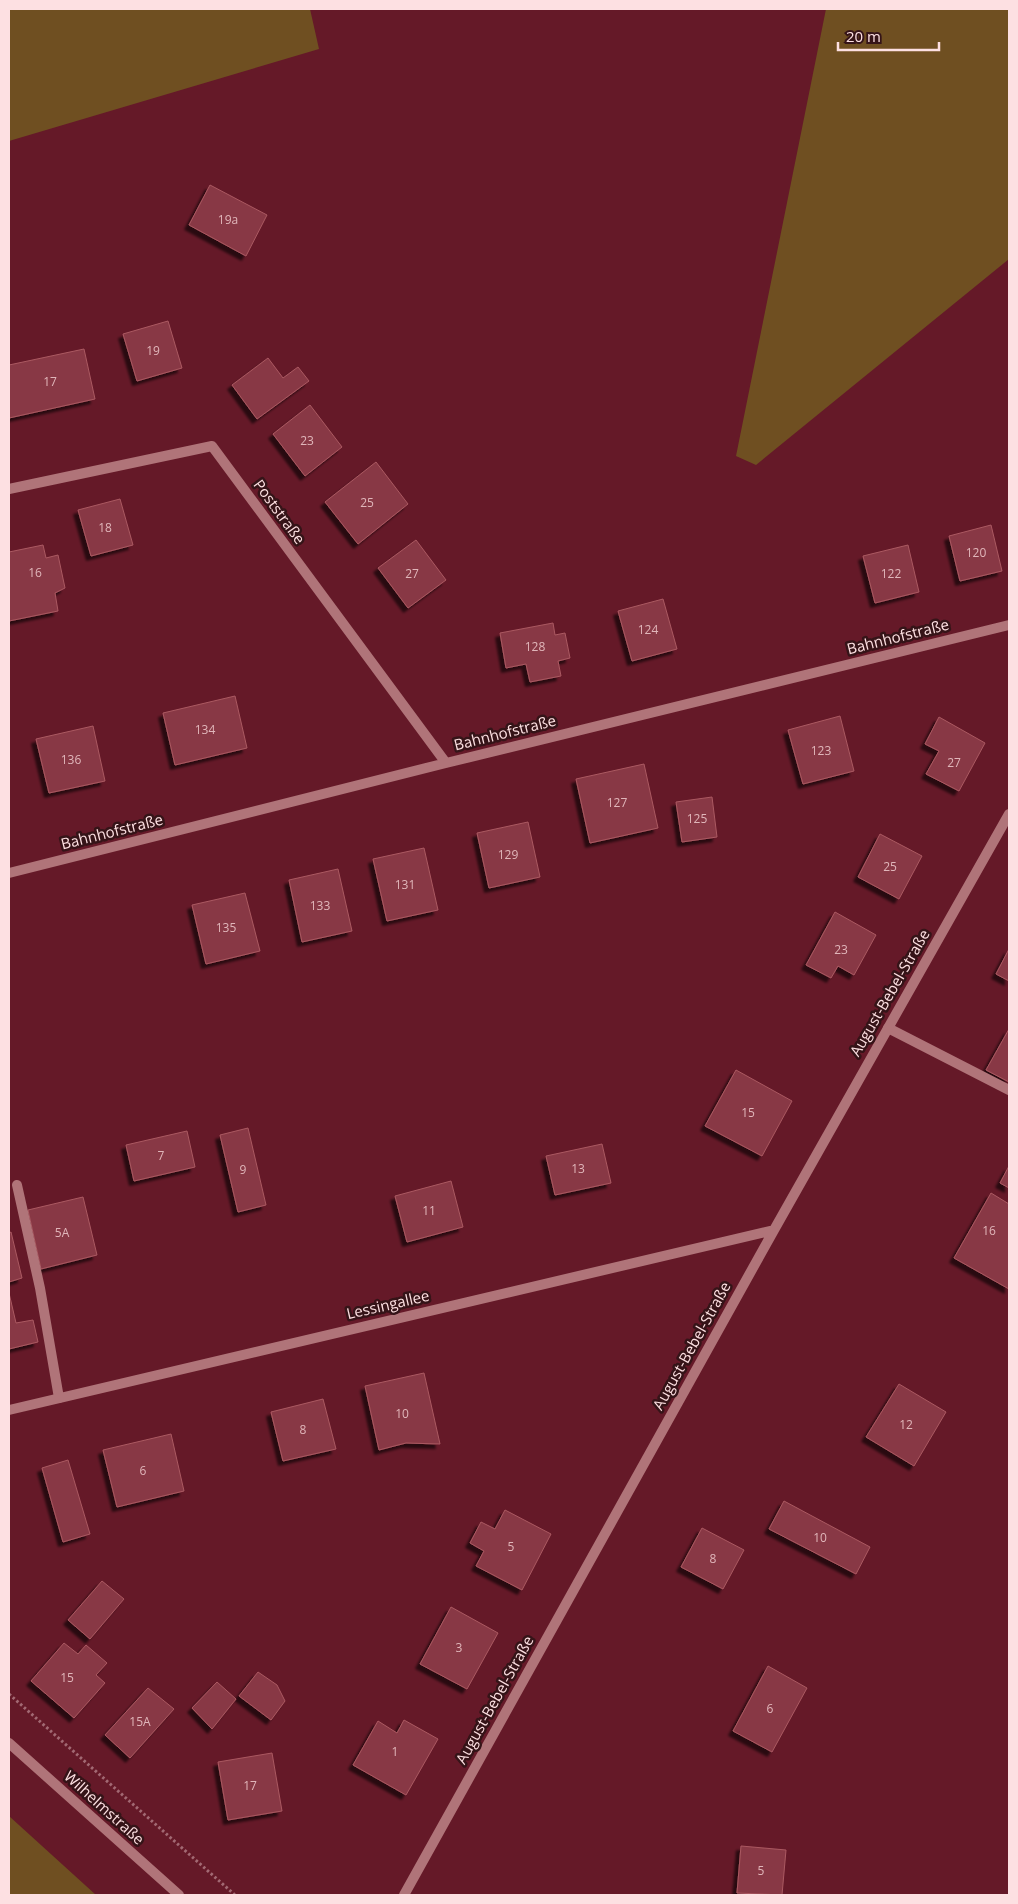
<svg xmlns="http://www.w3.org/2000/svg" width="1018" height="1904" font-family="'Open Sans',sans-serif">
<style>
.green{fill:#6f4f21}
.building{fill:#883944;stroke:#ab5962;filter:url(#shadow)}
.lines{fill:none;stroke-linecap:round;stroke-linejoin:round}
.path{stroke:#a26973;stroke-width:3;stroke-dasharray:2.5 2.5;stroke-linecap:butt}
.lane{stroke:#b07479;stroke-width:10}
.street{stroke:#b07479;stroke-width:10}
.labels{text-anchor:middle;stroke-width:5;stroke-linejoin:round;paint-order:stroke}
.number-label{font-size:12px;fill:#e0b6ba}
.street-label{font-size:15px;fill:#fde0e2;stroke:#351418}
</style>
<defs>
<filter id="shadow"><feDropShadow dx="-4.5" dy="4.5" stdDeviation="1" flood-color="#0009"/></filter>
</defs>
<rect width="100%" height="100%" fill="#651928"/>
<path class="green" d="M9,9h301l9,40 -310,92z
M826,9h183v250l-253,206 -20,-9z
M9,1816l87,79h-87z"/>
<path class="building" d="M210,185l57,30 -21,41 -57,-31z
M168,321l14,47 -45,13 -14,-47z
M84,349l11,50 -86,19v-53z
M268,358l15,20 15,-11 11,14 -52,38 -25,-34z
M310,405l32,42 -37,29 -32,-42z
M376,462l32,42 -50,40 -33,-42z
M120,499l13,46 -42,11 -13,-46z
M991,525l11,46 -42,10 -11,-45z
M416,540l30,40 -38,28 -30,-40z
M43,545l3,13 12,-3 7,33 -10,5 3,18 -49,10v-69z
M908,545l11,47 -44,11 -12,-47z
M663,599l14,50 -45,12 -14,-50z
M553,623l2,12 10,-2 5,25 -12,3 3,15 -31,6 -4,-18 -20,4 -6,-35z
M235,696l12,52 -72,17 -12,-52z
M840,716l14,55 -51,13 -15,-54z
M939,717l46,26 -26,48 -33,-17 13,-23 -14,-7z
M93,726l12,55 -56,12 -13,-54z
M644,764l14,64 -68,15 -14,-64z
M712,797l5,40 -35,5 -6,-40z
M528,822l12,55 -51,11 -12,-55z
M880,834l42,22 -23,43 -41,-22z
M424,848l14,62 -51,11 -14,-62z
M338,869l14,62 -50,11 -13,-62z
M245,893l15,58 -54,13 -14,-59z
M835,912l41,23 -22,40 -16,-9 -7,12 -25,-13z
M1009,949v32l-13,-7z
M1009,1029v53l-23,-12z
M736,1070l56,31 -30,55 -57,-30z
M248,1128l18,77 -28,7 -18,-77z
M187,1131l8,36 -61,14 -8,-36z
M602,1144l9,39 -56,12 -9,-39z
M1009,1166v22l-9,-5z
M451,1181l12,46 -56,15 -12,-46z
M991,1193l18,11v85l-55,-31z
M83,1197l14,58 -56,14 -13,-59z
M11,1232l11,46 -13,4v-49z
M9,1293l7,30 17,-3 5,22 -29,7z
M424,1373l16,71 -34,-1 -27,7 -14,-64z
M899,1384l47,28 -32,54 -48,-29z
M323,1399l13,50 -53,12 -12,-49z
M171,1434l13,57 -67,16 -14,-57z
M68,1460l22,74 -27,8 -21,-74z
M784,1501l86,46 -14,27 -87,-45z
M505,1510l46,24 -29,56 -46,-24 8,-15 -14,-8 11,-21 14,7z
M702,1528l42,22 -21,39 -42,-22z
M102,1581l22,18 -34,40 -22,-19z
M451,1607l47,26 -31,56 -47,-25z
M64,1643l14,11 8,-9 21,18 -11,12 9,8 -31,35 -43,-37z
M768,1666l39,22 -35,64 -39,-21z
M258,1672l19,13 8,16 -14,19 -32,-24z
M217,1682l19,17 -24,30 -20,-21z
M148,1688l26,21 -44,49 -25,-23z
M404,1720l34,19 -32,56 -53,-30 25,-44 19,12z
M272,1753l10,58 -54,9 -10,-58z
M741,1846l45,4 -4,45 -45,-2z"/>
<g class="lines">
<path class="path" d="M9,1694l226,201"/>
<path class="lane" d="M888,1028l121,62
M17,1185l23,103 19,110"/>
<path class="street" d="M9,489l203,-43 234,317
M9,873l437,-110 563,-138
M9,1410l765,-180
M9,1743l170,152
M404,1895l370,-665 235,-416"/>
</g>
<g class="labels">
<g class="number-label">
<text x="228" y="224">19a</text>
<text x="153" y="355">19</text>
<text x="50" y="386">17</text>
<text x="307" y="445">23</text>
<text x="367" y="507">25</text>
<text x="105" y="532">18</text>
<text x="976" y="557">120</text>
<text x="35" y="577">16</text>
<text x="412" y="578">27</text>
<text x="891" y="578">122</text>
<text x="648" y="634">124</text>
<text x="535" y="651">128</text>
<text x="205" y="734">134</text>
<text x="821" y="755">123</text>
<text x="71" y="764">136</text>
<text x="954" y="767">27</text>
<text x="617" y="807">127</text>
<text x="697" y="823">125</text>
<text x="508" y="859">129</text>
<text x="890" y="871">25</text>
<text x="405" y="889">131</text>
<text x="320" y="910">133</text>
<text x="226" y="932">135</text>
<text x="841" y="954">23</text>
<text x="748" y="1117">15</text>
<text x="161" y="1160">7</text>
<text x="578" y="1173">13</text>
<text x="243" y="1174">9</text>
<text x="429" y="1215">11</text>
<text x="989" y="1235">16</text>
<text x="62" y="1237">5A</text>
<text x="402" y="1418">10</text>
<text x="906" y="1429">12</text>
<text x="303" y="1434">8</text>
<text x="143" y="1475">6</text>
<text x="820" y="1542">10</text>
<text x="511" y="1551">5</text>
<text x="713" y="1563">8</text>
<text x="459" y="1652">3</text>
<text x="67" y="1682">15</text>
<text x="770" y="1713">6</text>
<text x="140" y="1726">15A</text>
<text x="395" y="1756">1</text>
<text x="250" y="1790">17</text>
<text x="761" y="1875">5</text>
</g>
<g class="street-label">
<text transform="translate(279 512) rotate(54)" y="5">Poststraße</text>
<text transform="translate(898 637) rotate(-14)" y="5">Bahnhofstraße</text>
<text transform="translate(505 733) rotate(-14)" y="5">Bahnhofstraße</text>
<text transform="translate(112 832) rotate(-14)" y="5">Bahnhofstraße</text>
<text transform="translate(890 993) rotate(-60)" y="5">August-Bebel-Straße</text>
<text transform="translate(388 1305) rotate(-13)" y="5">Lessingallee</text>
<text transform="translate(692 1346) rotate(-61)" y="5">August-Bebel-Straße</text>
<text transform="translate(495 1700) rotate(-61)" y="5">August-Bebel-Straße</text>
<text transform="translate(104 1808) rotate(42)" y="5">Wilhelmstraße</text>
</g>
</g>
<rect width="1018" height="1904" fill="none" stroke="#fde0e2" stroke-width="20"/>
<path d="M838 42v8h101v-8" fill="none" stroke="#fde0e2" stroke-width="2.5"/>
<text x="846" y="42" font-size="15" fill="#fde0e2" stroke="#351418" stroke-width="4" paint-order="stroke">20 m</text>
</svg>
